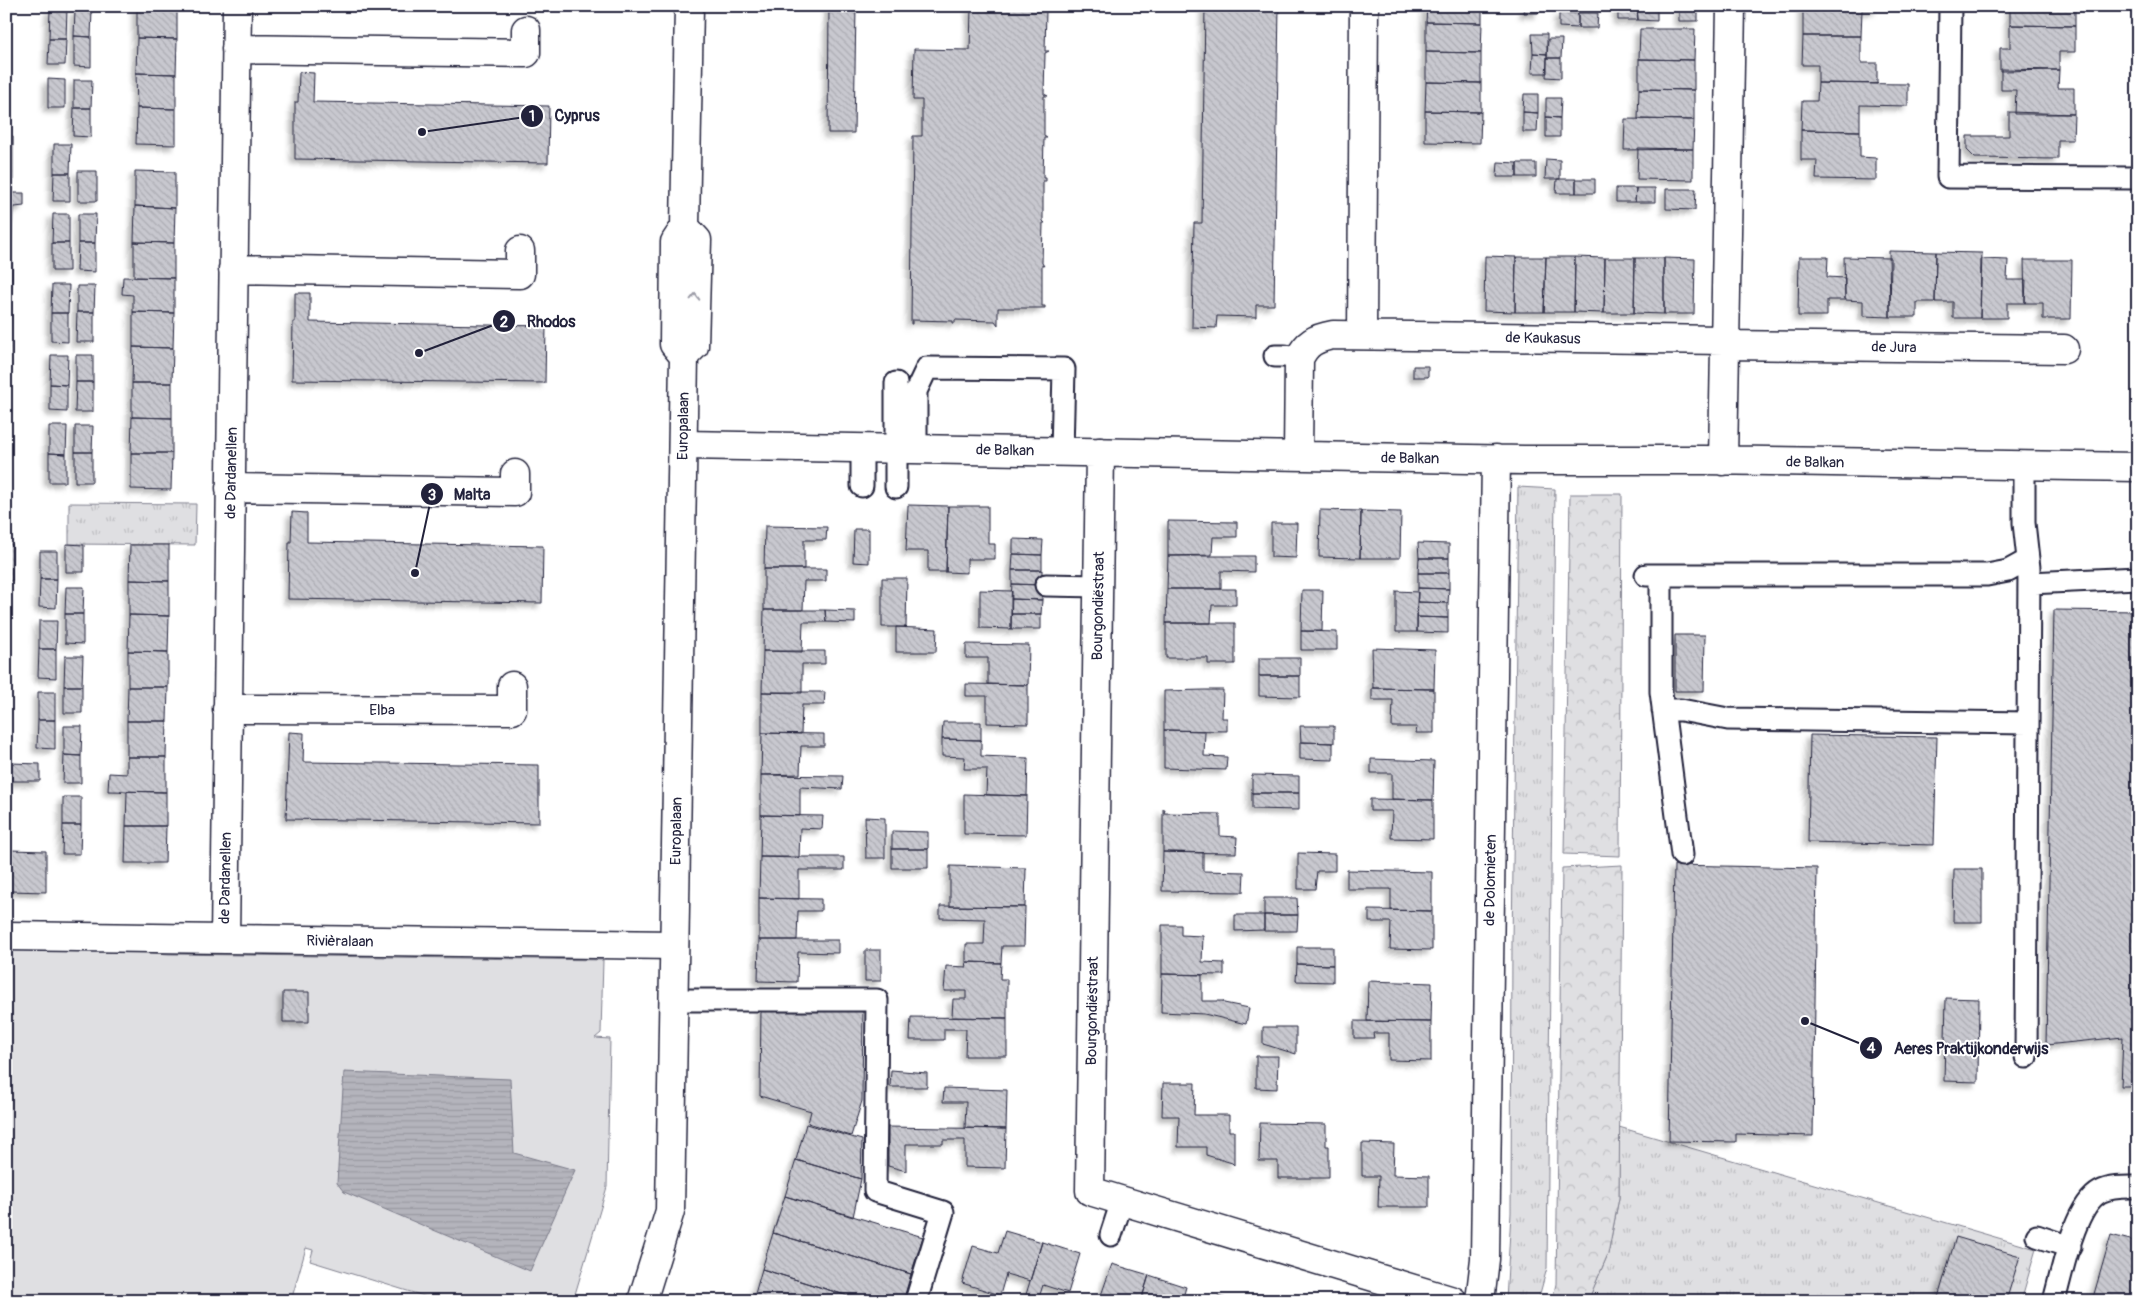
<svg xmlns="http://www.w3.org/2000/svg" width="2144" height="1307" font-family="Pangolin,sans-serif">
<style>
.grass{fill:url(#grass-tufts);stroke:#80808e}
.forest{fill:url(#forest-crowns);stroke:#80808e}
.green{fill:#dfdfe2;stroke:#80808e}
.water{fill:url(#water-rules);stroke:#7a7a88}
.building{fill:url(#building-back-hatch);stroke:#22223b;filter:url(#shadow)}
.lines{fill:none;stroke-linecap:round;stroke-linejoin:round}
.lane-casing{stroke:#22223b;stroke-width:25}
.street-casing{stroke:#22223b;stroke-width:31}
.secondary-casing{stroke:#22223b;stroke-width:31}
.lane{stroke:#fff;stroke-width:21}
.street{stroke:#fff;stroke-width:28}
.secondary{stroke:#fff;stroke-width:28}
.oneway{stroke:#9c9ca7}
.labels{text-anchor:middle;stroke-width:4;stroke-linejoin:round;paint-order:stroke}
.street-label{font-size:15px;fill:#22223b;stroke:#fff}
.leader{fill:none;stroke:#22223b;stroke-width:2}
.callout-dot{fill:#22223b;stroke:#fff;stroke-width:2}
.mark-label{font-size:15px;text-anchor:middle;font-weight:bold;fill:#fff}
.callout-label{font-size:16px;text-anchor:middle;font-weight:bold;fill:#22223b;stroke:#fff;stroke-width:4;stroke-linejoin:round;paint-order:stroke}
</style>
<defs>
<pattern id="grass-tufts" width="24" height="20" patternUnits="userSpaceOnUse" patternTransform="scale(1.25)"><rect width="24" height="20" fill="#dfdfe2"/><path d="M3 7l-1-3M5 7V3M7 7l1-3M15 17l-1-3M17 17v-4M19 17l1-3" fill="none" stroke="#bfbfc3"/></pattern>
<pattern id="forest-crowns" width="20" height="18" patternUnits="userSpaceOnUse" patternTransform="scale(1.25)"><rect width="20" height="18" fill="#dfdfe2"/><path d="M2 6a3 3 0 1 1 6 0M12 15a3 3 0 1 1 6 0" fill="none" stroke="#bfbfc3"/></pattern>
<pattern id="water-rules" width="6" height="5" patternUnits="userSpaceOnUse" patternTransform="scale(1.25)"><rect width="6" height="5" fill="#b4b4bc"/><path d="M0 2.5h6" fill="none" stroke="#9a9aa2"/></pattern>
<pattern id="building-back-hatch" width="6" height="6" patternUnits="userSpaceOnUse" patternTransform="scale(1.25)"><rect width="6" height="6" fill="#c8c8cf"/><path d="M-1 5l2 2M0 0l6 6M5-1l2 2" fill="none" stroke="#acacb3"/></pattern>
<filter id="shadow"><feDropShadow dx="-4.5" dy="4.5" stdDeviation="2.5" flood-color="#0004"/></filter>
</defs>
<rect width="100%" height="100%" fill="#fff"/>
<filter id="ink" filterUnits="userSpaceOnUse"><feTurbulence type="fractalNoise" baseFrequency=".02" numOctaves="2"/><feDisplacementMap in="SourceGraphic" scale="10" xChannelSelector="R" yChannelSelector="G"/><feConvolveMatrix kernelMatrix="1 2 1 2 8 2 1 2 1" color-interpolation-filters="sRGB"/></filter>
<g filter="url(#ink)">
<path class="grass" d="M1518,487l37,2 -8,779 -9,33h-32l5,-88 1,-271z
M69,503l127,1 -1,41 -126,-1z
M1619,1127l417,122 -15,52h-433l20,-47 11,-56z"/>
<path class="forest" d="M1570,494h52l-2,362 -56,-2z
M1622,865l-3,333 -11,56 -20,47h-36l4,-17 6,-416z"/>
<path class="green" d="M6,942l163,12 434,6 -2,73 -6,5 15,1 -3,148 -34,114h-133l-130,-40 3,-11 -7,-2 -15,53h-285z"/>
<path class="water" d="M344,1072l166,7 4,74 61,17 -45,101 -186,-79 -7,-9z"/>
<path class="building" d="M137,6h40v33l-40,-1z
M829,6h27l-2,127h-26z
M1205,6h74l-5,299h-18v12l-39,-1 -1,12 -24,-1 2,-104h8z
M1427,6h55v17l-56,-1z
M1525,6h14v7h-15z
M1618,6h19l1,14h-20z
M1637,6l20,1v14l-19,-1z
M1803,6h75v4h-16l-1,26h-58z
M2010,6h65v20l-65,-1z
M971,7l78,1v2h-3l-1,41h4l-4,2 -1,41 4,2h-4v40l3,2h-3l-1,40h3v3h-3v40l2,2h-2l-1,40 2,3 -2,-1v41h3v2h-47v17l-3,-4 -40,-1v3h-2v-2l-41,-1v4h-1l2,-188h9v-36h-9l1,-51 56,1z
M1679,7h19v14h-19z
M50,9h17l-1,30h-17z
M75,10h17l-1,27 -17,-1z
M1559,13h19v15l-19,-1z
M1578,13h20l-1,15h-19z
M1426,22l56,1 -1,30 -55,-1z
M2010,25l65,1v26h-16v18l-59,1v-23h10z
M1640,29h55l-1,31 -55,-1z
M1532,34h15v20l-14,-1z
M74,36l17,1v30l-17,-1z
M1803,36h58v27h16v21l-59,-1v-18h-16z
M137,38l40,1 -1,35 -40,-1z
M49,39h17l-1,26h-17z
M1548,39h14l-1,19h-14z
M1426,52l55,1v30l-55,-1z
M1533,53l14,1v19h-15z
M1547,58h14v20l-15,-1z
M1639,59l55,1v30l-55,-1z
M2001,69l58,1 -1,18h16v26h-59l1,-24h-15z
M299,72l15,1 -1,29 236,4 -1,57 -253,-4v-57h3z
M136,73l40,1v35l-39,-1z
M48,79l17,1v28h-17z
M74,80h18l-1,28h-17z
M1426,82l55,1v29l-56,-1z
M1818,83l90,1v22l-48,-1v26l-59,-1 1,-29h15z
M1639,89l55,1v30l-56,-1z
M1524,94h14v19l-15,-1z
M1546,98h15l-1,20 -14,-1z
M74,108h17v29l-18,-1z
M137,108l39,1v36l-40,-1z
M1425,111l56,1 -1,31 -55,-1z
M1523,112l15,1 -1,19h-14z
M2009,112l65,2 -1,26h-15v19l-83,-1 -8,-8v-14h42z
M1546,117l14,1v19h-14z
M1625,119l69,1 -1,29 -69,1z
M1801,130l59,1v26l16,1v22l-60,-1 1,-19h-16z
M6,136h7v37h-7z
M54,144h17l-1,29h-16z
M1638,148l55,1v31l-56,-1z
M1546,159l14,1v19h-15z
M1498,162l19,1v14h-20z
M1517,163h19v14h-19z
M78,171h19v30h-19z
M135,171l40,1v36l-40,-2z
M6,173h7v20h11v13l-18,2z
M54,173h16v28h-17z
M1557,179h19v14h-20z
M1576,179h19v14h-19z
M1616,188h20l-1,14h-19z
M1636,188h19v14h-20z
M1666,189h30l-1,21 -29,-1z
M135,206l40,2 -1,35 -40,-1z
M6,208h7l-1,34h-6z
M53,214h16v29h-17z
M78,214h18l-1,29h-17z
M6,242h6v36h-6z
M134,242l40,1v35l-40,-1z
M52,243h17v28h-17z
M78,243h17v29l-18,-1z
M1889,251l47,1 -1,50h-18v15h-27z
M1936,252l46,1 -2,65h-27v-16h-18z
M1485,256l31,1 -1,55 -31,-1z
M1516,257h30l-2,55h-29z
M1546,257h29l-1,55h-30z
M1575,257l30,1 -1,55 -30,-1z
M1799,257h29l-1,20 18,1v22h-18v16h-29z
M1844,257l47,1 -1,59 -27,-1v-15l-18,-1z
M1605,258h30l-1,55h-30z
M1635,258h29v56l-30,-1z
M1664,258l31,1 -1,55h-30z
M1981,259l27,1 -1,20h19l-1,23h-18v15h-27z
M2024,260h48l-1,59h-28v-16h-18z
M123,277l51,1v35l-41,-1v-17l-11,-1z
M6,278h6l-1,35h-5z
M52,285h17l-1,28h-17z
M77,286h18l-1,26h-17z
M295,293h15v29l236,4 -1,57 -253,-3 1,-58h2z
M77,312h17v30h-18z
M133,312l41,1 -1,35 -40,-1z
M6,313h5l-1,35h-4z
M51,313h17v29l-17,-1z
M133,347l40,1 -1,35h-40z
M6,348h4v35h-4z
M51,355h17l-1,30 -17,-1z
M76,355h17v27h-17z
M1413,366h15v11h-15z
M76,382h17v30h-18z
M6,383h4v35h-4z
M132,383h40v35l-40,-1z
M50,384l17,1v27l-17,-1z
M132,417l40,1v35h-41z
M6,418h4l-1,35h-3z
M49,426h18l-1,28 -17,-1z
M75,426h18l-1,26h-17z
M75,452h17v30h-17z
M6,453h3l-1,36h-2z
M49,453l17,1v28h-17z
M131,453h41l-1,37 -40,-1z
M908,505l40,1 -2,66h-18v-21h-22z
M948,506h40v38h7v15h-28v14l-21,-1z
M1320,510l41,1 -1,47 -41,-1z
M1361,511l40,1 -1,46h-40z
M292,512l15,1v29l236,4 -1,57 -254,-4 1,-57h2z
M1168,521l69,1v15h-24l-1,18 -44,1z
M1271,523h26l-1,35 -25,-1z
M765,526l62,1 -1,13h-22v29h-40z
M854,529h15v34l-16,-1z
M1013,539l30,1 -1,15 -29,-1z
M1418,543l31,1v14h-30z
M6,544h6v37h-6z
M66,544l18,1v27h-18z
M130,545h39v36l-40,-1z
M40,551h17v28h-17z
M1013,554l29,1v15h-30z
M1168,556h86v16l-33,-1v18h-54z
M1419,558h30v15h-31z
M764,569h62v12h-22l-1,29h-39z
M1012,570h30v15l-30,-1z
M1418,573h31v16l-31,-1z
M882,578h25l-1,49h-24z
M40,579h17l-1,29 -17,-1z
M129,580l40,1v35l-40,-1z
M1012,584l30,1v15l-31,-1z
M66,587h18l-1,27h-18z
M1418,588l31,1 -1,14 -31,-1z
M1167,589h69v16h-24l-1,18h-45z
M980,590l32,1 -1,38 -31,-1z
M1302,590h21l-1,41h-21z
M1396,591l22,1 -1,40h-21z
M1011,599l31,1 -1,14h-30z
M1417,602l31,1v15l-31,-1z
M764,610h61l1,12h-23l-1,30 -39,-1z
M825,610l30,1v12l-29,-1z
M2054,610l84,1v475h-17l2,-49 -77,8z
M65,614h18v30l-18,-1z
M1011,614h30v15h-30z
M129,615l40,1 -1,36 -40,-1z
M1417,617l31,1v15l-31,-1z
M39,621h18l-1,28h-17z
M1166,623h69v41h-27v-6h-42z
M896,627l41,2 -1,23h-40z
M1301,631l36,1v18h-36z
M1675,635h30l-1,56h-29z
M966,644l63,1 -1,40 -40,-1v-26h-22z
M1372,648l63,2 -1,39 -61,-1z
M39,649h17v29l-18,-1z
M128,651l40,1v35h-40z
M763,651h62v13h-23v29l-40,-1z
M65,656h18l-1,30h-18z
M1259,658h41v18h-41z
M1259,676h41v21l-41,-1z
M966,684l62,1v39l-41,-1v-27h-21z
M64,686h18v27h-18z
M128,687h40l-1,34h-40z
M1372,688l62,1v44h-18l1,-6h-25l1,-27h-21z
M1205,690h18l-1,28h5v13l-63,-1v-39z
M38,692h17v28h-17z
M762,692h63l-1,13h-22l-1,29 -39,-1z
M38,720h17v29l-18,-1z
M127,721h40l-1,36h-39z
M943,722h38v18l-39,-1z
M64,726h18l-1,30 -17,-1z
M1300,726h34v17l-33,-1z
M1164,730l41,1 -1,25 23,1 -1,13 -62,-2z
M289,732l15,1 -1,29 236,3v58l-253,-4z
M762,733l62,1v12h-23l-1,28 -39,1z
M1810,735l127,2 -3,108 -126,-3z
M942,739l39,1v16l47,2 -1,38 -41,-1 1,-26h-23l1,-12 -23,-1z
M1300,742l33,1v17l-33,-1z
M64,755l17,1v27h-18z
M127,757h39v35l-58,-1 1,-18 18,1z
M1371,759l63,2 -1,39 -41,-1v-26h-21z
M6,763h5v18l-5,-1z
M11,763l29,1v17h-29z
M761,775l82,1 -1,13 -42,-2v29l-39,-1z
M1252,775l47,1v17h-47z
M120,791l46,1v34h-40l1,-34z
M1252,793h47v17l-47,-1z
M964,794l63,2 -1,39 -62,-1z
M63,797h18v28h-18z
M1370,799l63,1v39l-42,-1 1,-27h-22z
M1163,809h2l-1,4 56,1v22l17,1 -1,16 -73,-1z
M761,815l62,1 -1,13 -22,-1 -1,30 -39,-1z
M865,817l20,1v40h-19z
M63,825h18l-1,29h-18z
M126,826h40l-1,37h-40z
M892,831l36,1v17h-36z
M892,849h36v19h-36z
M6,850h4v41h-4z
M10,850l36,1v41l-36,-1z
M1163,852l40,1v18l41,1 -1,20 -81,-1z
M1298,853l37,1v17h-18l-2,18h-17z
M760,857h84v13h-45v29l-40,-1z
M1674,865l143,3 -4,268 -77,-2v8l-67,-1z
M950,866l76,2 -1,39 -75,-1z
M1954,869h28v53h-29z
M1347,870l85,2v39l-41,-1v-21h-44z
M759,898l62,1v12h-23l-1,29h-38z
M1264,898h33l1,17h-34z
M940,906l85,1 -1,39h-22l-1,17 -35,-1v-18h18l1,-25 -45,-1z
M1369,910l63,1v39l-42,-1 1,-27h-22z
M1235,915h29v15l-29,1z
M1264,915h34l-1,16h-33z
M1162,925h19v10l22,1 -1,26 22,1v12l-62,-1z
M759,940h79v13l-40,-1 -1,30 -39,-1z
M1297,947h36v18l-36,-1z
M865,950h16v31h-16z
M966,962l35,1 -1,16h7v39l-55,-1 1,-18h13v-8h-22l2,-25 21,1z
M1297,964l36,1v17l-37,-1z
M1162,974l40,1v26h21l1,2 25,5 -3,16 -42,-10 -43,-2z
M1368,981l64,2 -1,39 -64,-1z
M283,992h26v30h-26z
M1946,998l33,1 -1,83 -34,-1z
M761,1006l102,2 -1,93 -11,35 -43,-13 3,-12 -51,-15z
M911,1017l96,1v38h-42l1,-27h-22v11h-34z
M1354,1021l77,1v39l-42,-1v-27h-16l1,5h-20z
M1263,1027h33v27l-33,-10z
M1256,1056h22l-1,33 -21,-1z
M891,1070l36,3v14h-37z
M1163,1083h32l-1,32h35v16h5v34l-2,-2 -26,-8v-8h-28l1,-31h-17z
M944,1088l63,2 -1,39 -41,-1 1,-26h-23z
M1260,1123l66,1v22h3v32h-51v-17h-19z
M806,1124l56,16 -1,39 -65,-19z
M888,1127l118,2 -1,39 -40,-1v-27h-22v4h-37v27l-18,-5z
M1362,1143l32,1 -1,31 36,1v31h-51l1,-31h-17z
M796,1160l65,19 -8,38 -68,-21z
M785,1196l138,41 -12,37 -138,-41z
M1005,1231l37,11 -12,39 -24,-7 -6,21 -38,-12 11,-37 25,7z
M773,1233l138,41 -8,27h-39l-102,-32z
M2111,1235l27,7v59h-46z
M1956,1237l64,19 -14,45h-69z
M1042,1242l38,12 -12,39 -25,-8 -5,16h-14z
M1112,1264l37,11 -8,26h-42z
M762,1269l102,32h-111z
M1149,1275l37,12 -4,14h-41z
M1218,1296l15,5h-17z"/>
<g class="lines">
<defs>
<path id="lane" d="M1950,6l-2,171 190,1
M1275,356h10l14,3
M916,449v-58l11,-23 137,1 -2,83
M2024,465v58l5,45 -3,489
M862,486v-38
M896,487v-104
M1646,575h341l21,-4 20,-11
M1661,575v117l21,163
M2029,583l109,-5
M1046,585l52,1
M1663,710h18l47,9 300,4
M673,1000h204l-2,191 68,21 -27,89
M1111,1235l11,-34
M2037,1236l33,11
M2054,1301c8,-28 20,-95 46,-109 11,-6 26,-5 38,-5"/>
<path id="street" d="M236,49l290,4v-23
M233,269l287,5v-23
M1362,335l2,-329
M1725,345l339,4
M683,445l841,15h180l434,7
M1100,452l-10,739 363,110
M1298,455l1,-96c7,-16 17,-21 34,-24l392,5
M1723,461l8,-455
M230,488l285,4v-18
M227,709l285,1v-24
M6,936l668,9
M225,939l12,-933
M1480,1301l5,-42 11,-800"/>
<path id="secondary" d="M684,356l10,-10 3,-106 -12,-13
M642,1301l28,-90 14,-855 -10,-12 1,-102 10,-15 4,-221"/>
</defs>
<use href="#lane" class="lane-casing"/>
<use href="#street" class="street-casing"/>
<use href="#secondary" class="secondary-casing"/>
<use href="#lane" class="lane"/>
<use href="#street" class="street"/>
<use href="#secondary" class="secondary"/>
</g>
<defs><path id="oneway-chevron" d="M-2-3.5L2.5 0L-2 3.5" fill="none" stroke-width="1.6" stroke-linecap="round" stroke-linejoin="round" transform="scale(1.25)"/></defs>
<use class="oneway" href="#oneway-chevron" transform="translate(695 297) rotate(-88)"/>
</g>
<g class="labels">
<g class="street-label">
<text transform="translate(1543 338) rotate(1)" y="5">de Kaukasus</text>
<text transform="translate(1894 347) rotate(1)" y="5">de Jura</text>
<text transform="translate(683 426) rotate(-89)" y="5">Europalaan</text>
<text transform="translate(1005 450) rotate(1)" y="5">de Balkan</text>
<text transform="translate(1410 458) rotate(1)" y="5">de Balkan</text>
<text transform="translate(1815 462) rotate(1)" y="5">de Balkan</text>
<text transform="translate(231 473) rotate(-89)" y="5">de Dardanellen</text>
<text transform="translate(1098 606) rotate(-89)" y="5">Bourgondiëstraat</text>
<text x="382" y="715">Elba</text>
<text transform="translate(676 831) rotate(-89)" y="5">Europalaan</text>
<text transform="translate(225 878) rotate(-89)" y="5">de Dardanellen</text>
<text transform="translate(1490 880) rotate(-89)" y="5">de Dolomieten</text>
<text transform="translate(340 941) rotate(1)" y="5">Rivièralaan</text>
<text transform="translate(1092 1011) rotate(-89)" y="5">Bourgondiëstraat</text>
</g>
</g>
<path class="leader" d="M422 132L532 116M419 353L504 321M415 573L432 494M1805 1021L1871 1048"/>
<g class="callout-dot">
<circle cx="422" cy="132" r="5"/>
<circle cx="419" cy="353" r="5"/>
<circle cx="415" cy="573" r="5"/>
<circle cx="1805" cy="1021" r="5"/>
<circle cx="532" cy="116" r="12"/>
<circle cx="504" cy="321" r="12"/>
<circle cx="432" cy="494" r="12"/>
<circle cx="1871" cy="1048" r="12"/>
</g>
<g class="mark-label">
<text x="532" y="121">1</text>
<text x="504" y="327">2</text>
<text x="432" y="500">3</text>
<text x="1871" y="1053">4</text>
</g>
<g class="callout-label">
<text x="577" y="121">Cyprus</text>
<text x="551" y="327">Rhodos</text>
<text x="472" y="500">Malta</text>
<text x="1971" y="1054">Aeres Praktijkonderwijs</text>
</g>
<rect width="2144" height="1307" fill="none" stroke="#fff" stroke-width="25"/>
<rect x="12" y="12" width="2119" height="1282" fill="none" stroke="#22223b" stroke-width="2" filter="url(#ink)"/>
</svg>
